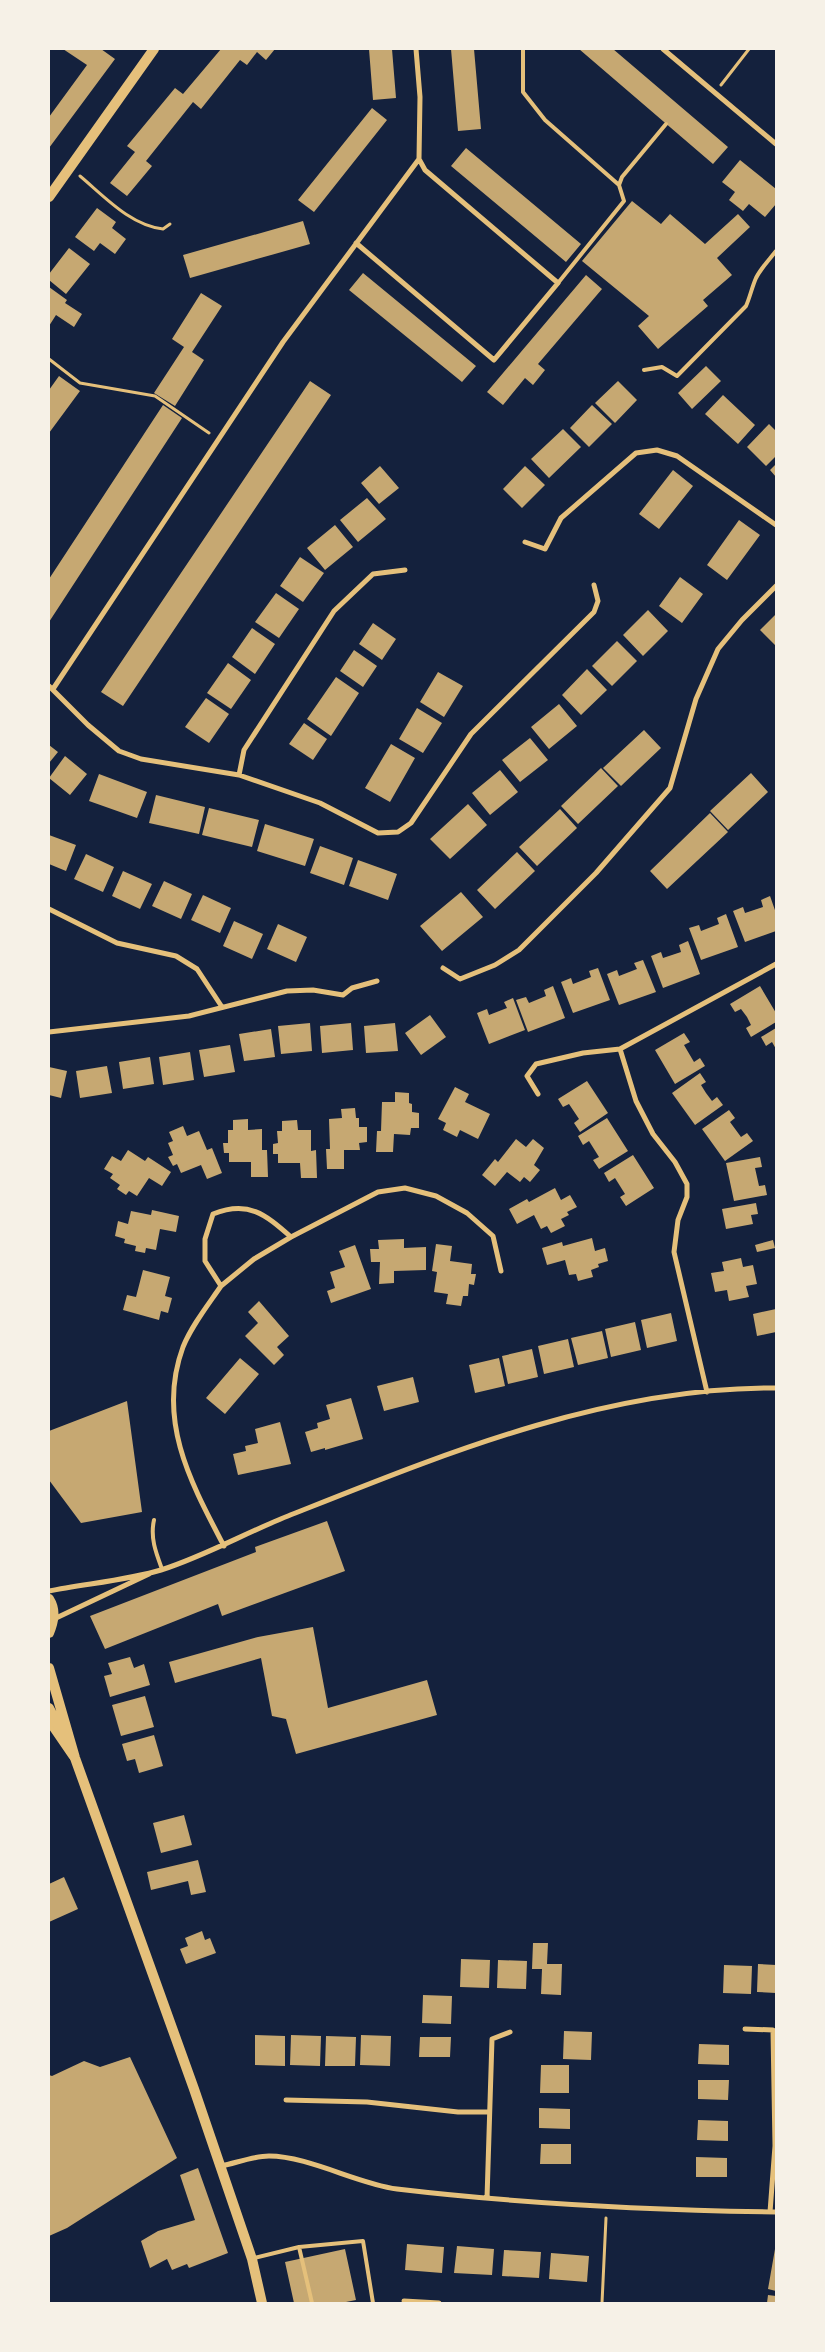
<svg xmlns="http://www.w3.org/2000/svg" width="825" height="2352" font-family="'Exo 2',sans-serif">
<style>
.building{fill:#c6a872}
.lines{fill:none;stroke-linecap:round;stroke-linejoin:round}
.path{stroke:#e5c07b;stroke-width:3}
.service{stroke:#e5c07b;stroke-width:4}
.minor{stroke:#e5c07b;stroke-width:5}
.tertiary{stroke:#e5c07b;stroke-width:9}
.secondary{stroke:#e5c07b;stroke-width:10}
</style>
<rect width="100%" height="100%" fill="#14213d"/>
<path class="building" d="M63,49h38l14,10 -66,89v-31l38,-52z
M221,49h54l-9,11 -9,-8 -10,13 -7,-5 -39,49 -8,-7 -47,59 6,5 -25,30 -17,-13 25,-31 -8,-6 48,-58 8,6z
M369,49h23l4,49 -23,2z
M451,49h23l7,80 -23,2z
M579,49h34l115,98 -15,17z
M372,108l15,12 -73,92 -16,-12z
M466,148l115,96 -15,18 -115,-96z
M740,160l36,29v15l-11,13 -16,-13 -6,7 -14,-11 6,-8 -13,-10z
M632,201l29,23 9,-10 35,30 33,-30 12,13 -33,31 15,17 -29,25 5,6 -50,43 -20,-23 11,-10 -67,-55z
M97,208l19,14 -4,6 14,11 -11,15 -15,-11 -6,8 -19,-14z
M303,221l7,23 -120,34 -7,-23z
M69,248l21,16 -24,30 -17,-14v-6z
M363,273l113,93 -14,16 -113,-92z
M586,275l16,14 -64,75 7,6 -12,15 -8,-7 -22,27 -16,-13z
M49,287l18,13 -2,3 17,11 -8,13 -18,-12 -7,11z
M201,293l21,13 -30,46 12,8 -29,46 -21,-13 30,-46 -12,-8z
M706,366l15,15 -29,28 -14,-16z
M59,376l21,15 -31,42v-43z
M310,381l21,14 -208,311 -22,-14z
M618,381l19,19 -22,23 -20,-20z
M723,395l32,30 -17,19 -33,-30z
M163,405l19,13 -133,204v-43z
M592,405l20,19 -23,23 -19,-19z
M769,424l7,7v25l-10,10 -19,-19z
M563,429l18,18 -32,31 -18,-19z
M776,464v13l-6,-7z
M380,466l19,22 -20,16 -18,-21z
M525,466l20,19 -23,23 -19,-19z
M673,470l20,16 -34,43 -20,-15z
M367,498l19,21 -28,23 -18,-22z
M739,520l21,15 -33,45 -20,-15z
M335,525l18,22 -28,23 -18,-22z
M300,557l24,16 -21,29 -23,-16z
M680,577l23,17 -21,29 -23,-17z
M276,593l23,16 -20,29 -24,-16z
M648,610l20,21 -25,25 -20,-21z
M776,614v32l-16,-16z
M373,623l23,16 -14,21 -23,-16z
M252,628l23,16 -20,30 -23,-17z
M617,641l20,20 -25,25 -20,-20z
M354,650l23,16 -14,21 -23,-16z
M228,663l23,17 -20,29 -24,-16z
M587,669l20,21 -26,25 -19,-20z
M438,672l25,14 -19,31 -24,-15z
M336,677l23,16 -28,43 -24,-17z
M206,698l23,16 -20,29 -24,-16z
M559,704l18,22 -28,23 -18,-22z
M417,708l25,15 -19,30 -24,-14z
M304,723l23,16 -14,21 -24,-16z
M644,730l17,18 -40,38 -18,-18z
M530,738l18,22 -28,22 -18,-22z
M391,744l24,14 -25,44 -25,-14z
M49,745l9,7 -9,11z
M65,756l22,18 -17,21 -21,-17z
M601,768l17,18 -40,38 -17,-18z
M500,770l18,22 -28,23 -18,-22z
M751,773l17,19 -40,38 -18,-19z
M99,774l48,18 -10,26 -48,-17z
M156,795l49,12 -6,27 -50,-11z
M468,804l19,21 -37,34 -20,-20z
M209,808l50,12 -7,27 -50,-12z
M560,809l17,19 -40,38 -18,-19z
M710,813l18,19 -61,57 -17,-18z
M265,824l49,15 -9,27 -48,-15z
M49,835l27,10 -10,26 -17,-7z
M320,846l33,12 -9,27 -34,-12z
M517,852l18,19 -40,38 -18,-19z
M86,854l28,13 -11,25 -29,-13z
M358,860l39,14 -9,26 -39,-14z
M123,871l29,13 -12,25 -28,-13z
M164,881l28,13 -11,25 -29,-13z
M461,892l22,25 -41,34 -22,-25z
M203,895l28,13 -11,25 -29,-13z
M770,896l6,17v18l-31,11 -12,-31 10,-4 2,6 18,-6 -2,-7z
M726,914l12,33 -37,13 -12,-32 10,-3 2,6 18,-7 -2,-6z
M234,921l29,13 -11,25 -29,-13z
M278,924l29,13 -11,25 -29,-13z
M688,941l12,33 -37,14 -12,-32 10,-4 2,6 18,-6 -2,-7z
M643,960l13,32 -37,13 -12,-31 10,-4 2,6 18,-7 -3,-6z
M598,968l12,32 -37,13 -12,-31 10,-4 2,6 18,-7 -2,-6z
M553,986l12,32 -37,14 -12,-32 10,-3 3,6 17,-7 -2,-6z
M760,986l16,27v9l-25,15 -5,-9 5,-3 -4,-8 -6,-8 -6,3 -5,-8z
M513,998l12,32 -36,14 -12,-31 10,-4 2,6 18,-7 -3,-6z
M430,1015l16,22 -25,18 -16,-22z
M310,1023l2,28 -31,3 -3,-28z
M351,1023l2,27 -31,3 -2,-27z
M395,1023l3,28 -32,2 -2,-27z
M776,1028v21l-4,-7 -6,4 -5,-9z
M271,1029l4,28 -31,4 -5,-27z
M684,1033l6,9 -6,3 10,17 6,-4 5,8 -30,18 -20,-34z
M230,1045l5,27 -31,5 -5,-27z
M190,1052l4,28 -31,5 -4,-28z
M150,1057l4,27 -31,5 -4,-27z
M107,1066l5,27 -32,5 -4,-27z
M49,1067l18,4 -6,27 -12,-3z
M700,1073l6,9 -5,3 5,8 6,8 5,-4 6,8 -28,20 -23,-32z
M587,1081l21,32 -28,19 -6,-9 5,-4 -10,-15 -6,3 -5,-8z
M455,1087l14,7 -4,8 25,12 -12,25 -18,-9 -3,7 -14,-7 3,-7 -8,-4z
M395,1092l14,1v10l3,1v8l7,1v15h-8l-1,7 -16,-1 -1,18h-17l1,-21h4l1,-29h13z
M355,1108l1,10h3v9h8v15l-8,1 1,7h-16v19h-17l-1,-20h4l-1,-30 13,-1 -1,-9z
M729,1110l6,8 -5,4 11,15 6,-4 6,8 -28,20 -23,-32z
M607,1118l21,33 -29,18 -6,-9 6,-3 -10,-16 -6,4 -5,-9z
M248,1119v11l14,-1v21h5l1,27h-17v-15h-22v-9h-5l-1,-10h5v-13h5v-10z
M297,1120l1,10h13v21l5,-1 1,28h-16l-1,-15h-22v-9h-5v-10l5,-1 -1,-12h5v-10z
M183,1126l4,10 12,-5 8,19 5,-2 10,25 -15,6 -6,-14 -20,8 -4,-9 -4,2 -5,-9 5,-2 -5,-12 5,-2 -4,-9z
M516,1139l10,8 7,-8 11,9 -10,17 6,5 -10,12 -6,-5 -4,5 -13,-10 -12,14 -13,-11 13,-16 3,3z
M128,1150l17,11 3,-4 23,15 -9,14 -13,-8 -12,18 -8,-5 -3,4 -9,-6 3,-4 -10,-7 3,-4 -9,-5 8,-13 9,5z
M633,1155l21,33 -28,18 -6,-9 5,-3 -10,-16 -6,4 -5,-9z
M760,1157l2,10 -7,1 4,18 6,-1 2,10 -33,6 -8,-38z
M555,1188l6,12 9,-5 7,12 -10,5 2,3 -8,4 4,7 -14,7 -4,-7 -6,3 -7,-14 -17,9 -8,-15 18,-10 2,3z
M756,1203l2,11 -7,1 2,9 -27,5 -4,-20z
M152,1210l27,6 -3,16 -16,-3 -4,21 -10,-2 -1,5 -10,-2 1,-5 -12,-3 1,-4 -10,-3 3,-15 10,3 3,-13 20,4z
M592,1238l3,13 10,-3 3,13 -10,3 1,3 -8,3 2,7 -15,4 -2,-7 -7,1 -4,-15 -18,5 -5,-17 20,-6 1,4z
M404,1239v9l22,-1v23l-32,1v12l-15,1 1,-22h-9l-1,-13h9l-1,-9z
M773,1240l2,8 -18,4 -2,-7z
M436,1244l16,2 -2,15 22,3 -1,10h5l-2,11 -5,-1 -1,12h-5l-2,10 -15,-2 2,-10 -14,-2 3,-20 -5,-1z
M355,1245l16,44 -40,14 -4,-12 8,-3 -5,-16 15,-5 -6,-16z
M741,1258l2,9 10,-2 4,19 -11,2 3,11 -20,4 -2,-11 -12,2 -4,-19 13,-2 -2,-9z
M143,1270l27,7 -5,19 7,2 -4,15 -7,-2 -2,9 -36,-10 4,-15 9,2z
M259,1301l30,35 -12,11 7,8 -10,10 -29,-29 13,-13 -10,-11z
M776,1309v23l-19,4 -4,-22z
M671,1313l6,28 -30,7 -6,-28z
M635,1322l6,28 -30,7 -6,-28z
M602,1331l6,27 -30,7 -7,-27z
M568,1339l6,28 -30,7 -6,-28z
M532,1349l6,28 -30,7 -6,-28z
M240,1358l19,16 -34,40 -19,-16z
M499,1358l6,28 -30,7 -6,-28z
M413,1377l6,25 -35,9 -7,-25z
M351,1398l12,41 -38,11v-2l-14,4 -6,-20 13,-4 -1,-5 13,-4 -4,-14z
M127,1401l15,111 -61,11 -32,-43v-49z
M280,1422l11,42 -53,11 -5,-21 13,-3 -1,-5 13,-3 -3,-14z
M327,1521l18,50 -123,45 -4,-12 -113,45 -15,-33 166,-64 -1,-5z
M313,1627l15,81 99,-28 10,35 -141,39 -10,-35 -14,-3 -11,-58 -86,25 -6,-21 89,-25z
M130,1657l4,11 10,-4 6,21 -40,12 -6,-21 8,-2 -4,-11z
M145,1696l9,31 -33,9 -9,-31z
M154,1735l9,31 -24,7 -4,-14 -8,2 -5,-17z
M184,1815l8,30 -31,8 -8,-30z
M198,1860l8,32 -15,3 -3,-14 -37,9 -4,-18z
M64,1877l14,32 -29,13v-38z
M202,1931l3,9 5,-2 6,15 -30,11 -6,-15 8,-3 -3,-8z
M533,1943h15l-1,21h15l-1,31 -20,-1 1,-25h-10z
M461,1959l29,1 -1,28 -29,-1z
M498,1960l29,1 -1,28 -29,-1z
M758,1964l18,1v28l-19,-1z
M724,1965l28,1 -1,28 -28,-1z
M423,1995l29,1 -1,28 -29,-1z
M564,2031l28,1 -1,28 -28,-1z
M255,2035l30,1v30l-30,-1z
M291,2035l30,1 -1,30 -30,-1z
M361,2035l30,1 -1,30 -30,-1z
M326,2036l30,1 -1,29h-30z
M420,2037h31l-1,20h-31z
M699,2044l30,1v20l-31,-1z
M130,2057l47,101 -110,70 -18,8v-161l3,1 32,-15 16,6z
M541,2065h28v28h-29z
M698,2080h31l-1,20 -30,-1z
M539,2108l31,1v20l-31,-1z
M698,2120l30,1v20l-31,-1z
M541,2144h30v20h-31z
M696,2157l31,1v19h-31z
M198,2168l30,85 -39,15 -2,-4 -15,6 -5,-11 -17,9 -9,-27 17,-10 37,-11 -15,-45z
M407,2244l37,3 -2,26 -37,-3z
M457,2246l37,3 -2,26 -38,-2z
M345,2249l11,51 -15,3h-47l-9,-41z
M775,2249h1v42l-8,-2z
M504,2250l37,2 -2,26 -37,-2z
M551,2253l38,3 -2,26 -38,-3z
M768,2295l8,1v7h-9z"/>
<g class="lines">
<path class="path" d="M721,85l28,-36
M80,176c25,21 50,49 83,53l7,-5
M49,359l31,24 75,13 54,37
M602,2303l4,-85"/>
<path class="service" d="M523,49v43l22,28 74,65
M558,283l66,-82 -5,-16 3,-8 44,-53
M644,370l18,-3 15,9 69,-70c4,-9 6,-19 10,-28 5,-10 13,-18 20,-27
M154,1520c-4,18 2,33 8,49
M299,2247l64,-6 10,62
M254,2258l45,-11 13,56"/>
<path class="minor" d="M663,49l113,95
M356,243l138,117 64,-77 -133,-113 -6,-11
M525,542l20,7 16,-31 75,-65 21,-3 20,6 99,69
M49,686l39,39 31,26 22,8 98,16 81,28 58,30 20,-1 13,-9 60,-89 123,-122 4,-11 -4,-16
M53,689l230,-347 136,-183 1,-62 -4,-48
M239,775l5,-25 90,-139 39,-37 32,-4
M49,909l68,34 59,13 21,13 25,38
M443,968l17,11 35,-14 24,-15 77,-77 74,-85 26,-89 22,-50 24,-29 34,-34
M49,1032l140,-16 98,-25 26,-1 30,5 9,-7 25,-7
M538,1094l-11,-18 9,-12 47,-11 37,-4
M221,1286l33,-27 37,-22
M707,1392l-33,-140 4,-32 9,-23v-13l-12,-22 -22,-28 -17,-33 -16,-52 156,-85
M224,1546c-33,-63 -68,-126 -41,-199 9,-22 25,-42 38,-61l-16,-25v-22l8,-25c35,-14 52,0 78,23l87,-45 27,-4 31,8 31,17 26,23 8,35
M49,1591c34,-7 80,-11 112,-21 44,-14 84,-37 127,-54 156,-62 317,-129 488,-128
M54,1619l95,-45
M745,2029l28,1 2,116 -5,66
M286,2100l81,2 91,10h30
M221,2166c15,-3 33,-10 48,-10 39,0 89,28 128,33 126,15 253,21 379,23
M487,2198l5,-159 18,-7
M404,2301l35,2"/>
<path class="tertiary" d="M49,1721l24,35"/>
<path class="secondary" d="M49,197l105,-148
M49,1599c7,11 5,22 0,34
M49,1668l26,90 119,331 58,170 10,44
M49,1708l15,29"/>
</g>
<rect width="825" height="2352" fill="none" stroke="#f6f1e7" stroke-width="100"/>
</svg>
